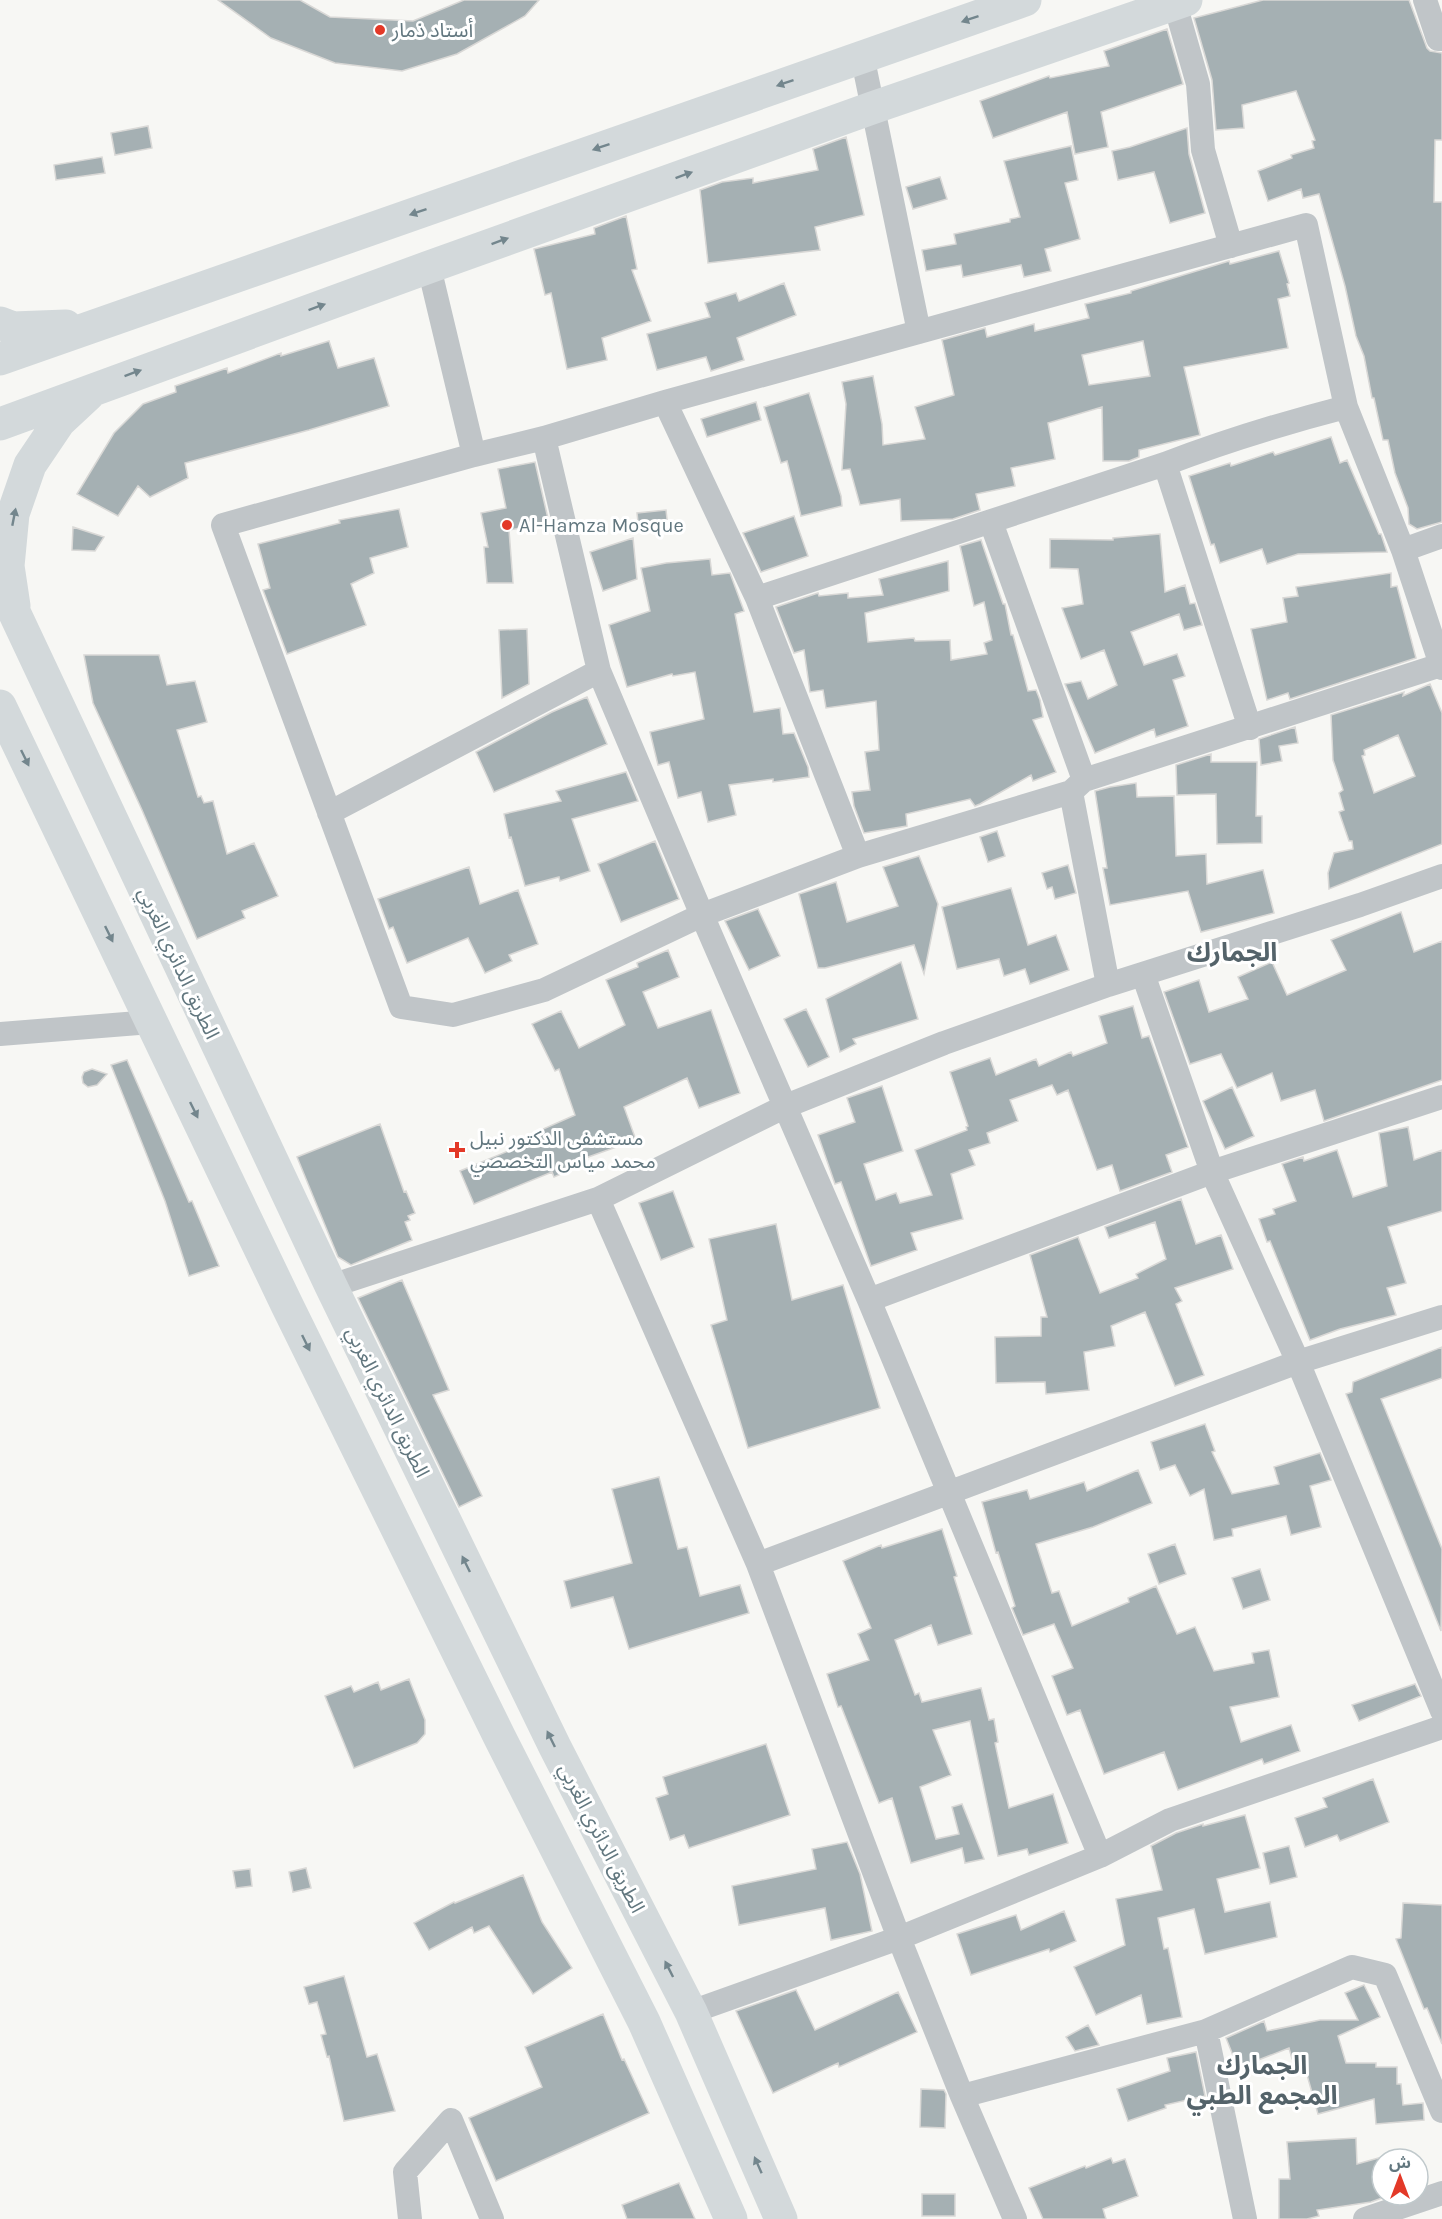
<svg xmlns="http://www.w3.org/2000/svg" width="1442" height="2219" font-family="Karla,'Noto Sans Arabic',sans-serif">
<style>
.building{fill:#a5b0b3;stroke:#d9d8d6;stroke-width:1.5;fill-rule:evenodd}
.lines{fill:none;stroke-linecap:round;stroke-linejoin:round}
.street{stroke:#c0c5c8;stroke-width:24}
.primary{stroke:#d3d9db;stroke-width:33}
.oneway{fill:#73868d}
.poi-dot{fill:#e33928;stroke:#fff;stroke-width:2}
.labels{text-anchor:middle;stroke-width:6;stroke-linejoin:round;paint-order:stroke}
.poi-label{font-size:20px;fill:#62777f;stroke:#fff;text-anchor:start}
.street-label{font-size:20px;fill:#62777f;stroke:#fff}
.district-label{font-size:26px;font-weight:bold;fill:#54636a;stroke:#fff}
</style>
<rect width="100%" height="100%" fill="#f7f7f4"/>
<path class="building" d="M218,0h82l30,17 83,4 51,-21h75l-14,16 -68,38 -55,17 -67,-8 -64,-25z
M1263,0h146l18,48 3,3 12,2v87h-7l-1,62h8v320l-25,7 -8,-5 -1,-16 -13,-35 -7,-33h-5l-9,-42h-2l-8,-42 -8,-20 -11,-50 -26,-92 -16,4 -2,-9 -33,12 -10,-30 34,-13 -1,-3 23,-7 -2,-7 3,-1 -19,-49 -54,14 2,23 -28,2 -4,-50 -18,-62z
M1167,29l16,55 -82,28 7,35 -33,7 -8,-42 -74,26 -13,-37 69,-25 1,2 59,-12 -5,-15z
M148,126l4,22 -37,7 -4,-22z
M1187,128l2,26 16,59 -35,10 -16,-51 -36,8 -6,-29 18,-4z
M846,137l18,78 -49,12 5,23 -112,13 -8,-73 22,-8 31,-4v5l65,-13 -5,-21z
M1071,146l7,34 -13,3 15,56 -35,10 6,22 -27,6 -3,-12 -58,12 -2,-12 -35,6 -4,-21 34,-6 -2,-10 56,-12v-3l10,-2 -16,-56z
M102,157l3,16 -49,7 -2,-15z
M940,177l7,22 -34,10 -7,-22z
M626,216l11,53 -5,1 19,51 -49,17 5,22 -40,9 -16,-76 -6,2 -11,-46 61,-15 -1,-6z
M1279,251l10,32 -2,1 3,12 -12,3 10,49 -104,19 16,68 -61,15v7l-10,4h-26l-1,-54 -54,16 7,36 -44,9 4,18 -39,8 4,16 -27,9 -52,2 -1,-22 -40,6 -10,-36 -8,1 4,-66 -4,-22 31,-6 9,48 1,21 42,-6 -10,-32 39,-12 -12,-55 43,-12 2,9 47,-13 1,7 54,-13 -4,-14 46,-11v-2l98,-30 1,3zM1143,341l7,35 -61,9 -7,-30z
M784,283l12,32 -59,23 7,22 -33,11 -5,-14 -49,13 -10,-36 63,-17 -5,-14 31,-10 3,8z
M329,341l9,27 36,-10 15,48 -80,24 -124,33 3,15 -38,19 -12,-11 -20,30 -41,-22 37,-61 29,-29 33,-12 -1,-6 52,-18 1,5 53,-20v3z
M809,393l32,103 1,10 -41,10 -14,-55 -6,2 -17,-56z
M756,402l5,18 -54,17 -6,-18z
M1331,437l9,26 7,-3 32,74h2l6,18 -89,2 -31,10 -5,-15 -42,14 -6,-19 -3,1 -22,-69 41,-13 1,3 42,-14 2,3z
M535,462l14,61 -40,7 4,53h-26l-3,-36h4l-7,-34 25,-5 -8,-39z
M399,509l9,38 -38,11 4,15 -23,11 15,41 -79,29 -24,-64 7,-2 -12,-44 82,-21 -1,-3z
M666,510l2,18 -29,3 -2,-18z
M794,516l14,40 -47,16 -18,-39z
M73,527l31,10 -9,14 -23,-1z
M1160,534l5,58 20,-7 5,19 5,-1 7,22 -18,5 -5,-16 -48,18 13,33 33,-11 8,22 -12,4 15,46 -32,11 -2,-8 -59,24 -30,-69 16,-3 7,18 29,-14 -13,-35 -23,9 -19,-51 21,-4 -5,-35 -28,-1v-29l63,1v-2z
M633,538l4,41 -34,12 -13,-39z
M981,540l22,64h2l6,31h2l15,56 8,-1 4,10 3,17 -10,3 23,52 -23,9 -2,-6 -51,29 -5,2 -5,-7 -64,15 1,12 -43,7 -10,-27 -2,-14 18,-2 -5,-38 14,-2 -3,-49 -50,7 -3,-18 -13,2 -6,-42 -10,3 -18,-46 42,-14 1,3 29,-3v5l35,-3 -4,-16 69,-18 1,30 -84,22 3,29 46,-4 1,3 35,-1 1,20 36,-6 -3,-11 8,-3 -8,-38 -10,4 -14,-60z
M710,559l2,16 18,-2 14,38 -9,3 19,98 26,-4 3,26 11,-1 14,34 1,10 -36,5v-3l-44,6 7,30 -28,7 -7,-30 -23,6 -9,-36 -11,3 -8,-33 54,-13 -9,-47 -22,4 -1,-2 -45,13 -18,-62 41,-14 -9,-43 25,-5z
M1391,573v14l6,-1 19,72 -126,41 -2,-6 -21,7 -16,-71 36,-7 -4,-24 15,-2 -2,-9z
M527,629l2,55 -27,14 -3,-68z
M84,655h75l8,30 28,-4 12,41 -30,8 21,67 3,-1 3,7 9,-2 14,53 27,-11 24,53 -36,15 3,7 -48,21 -55,-129 -49,-107z
M1430,684l12,29v131l-113,45 -1,-16 6,-20 19,-4 -1,-8h-3l-10,-29 5,-2 -5,-17 4,-3 -10,-30 -2,-45 73,-23 -1,4zM1398,735l17,41 -41,17 -12,-37 3,-1 -1,-5z
M587,697l20,47 -113,48 -18,-40 76,-40z
M1295,727l3,16 -19,3 3,15 -21,4 -2,-26z
M1211,754v8h46l-1,54h6v27l-45,1 -1,-50 -39,1 -1,-30z
M626,772l12,29 -66,18 18,52 -30,10 -1,-4 -34,9 -14,-49 -2,1 -5,-24 57,-13 -5,-10z
M1136,783l1,14 37,-1 2,60 30,-2 1,30 56,-14 11,43 -73,19 -13,-41 -78,14 -7,-37h4l-12,-77 15,-4z
M997,831l8,25 -17,6 -8,-25z
M655,841l24,58 -58,23 -23,-58z
M919,856l19,48 -14,70 -10,-29 -89,23h-7l-19,-74 37,-12 11,40 51,-16 -15,-39z
M1068,865l8,28 -21,6 -3,-12 -5,2 -5,-16z
M469,867l11,37 38,-14 20,54 -29,11 3,6 -27,12 -17,-35 -61,25 -14,-36 -4,2 -11,-30z
M1011,888l17,57 28,-10 13,35 -39,14 -5,-15 -21,7 -5,-17 -42,10 -15,-62z
M758,909l22,47 -31,14 -24,-49z
M1401,912l13,40 28,-11v139l-118,41 -9,-31 -34,11 -9,-28 -35,15 -16,-34 -31,10 -26,-72 35,-12 10,32 39,-13 -10,-22 34,-15 15,33 59,-25 -15,-30z
M668,950l11,27 -36,15 15,36 53,-18 29,83 -41,15 -12,-30 -63,29 12,33 -59,21 2,5 -25,11 -2,-5 -78,32 -14,-33 77,-32 -3,-6 41,-18 -16,-46 -4,2 -23,-47 29,-13 18,37 46,-23 -19,-45 32,-13 -1,-4z
M901,962l17,57 -65,20 3,5 -16,8 -14,-53z
M1133,1006l9,32 7,-2 39,111 -22,8 6,17 -52,19 -8,-26 -15,5 -29,-80 -11,5 -5,-10 -42,15 8,21 -31,12 3,10 -21,7 6,15 -24,9 12,45 -52,14 6,17 -46,16 -30,-84 -6,2 -17,-49 37,-13 -8,-24 35,-12 21,65 -39,13 12,36 20,-7 4,10 32,-8 -17,-45 52,-20 -1,-3 2,-1 -18,-54 40,-14 6,17 40,-16 3,7 32,-14 2,4 34,-13 -8,-27z
M806,1009l23,48 -21,10 -24,-48z
M127,1060l62,142 3,-1 27,65 -30,10 -24,-75 -54,-136z
M92,1069l15,5 -10,11 -9,2 -5,-4 -1,-6 2,-5z
M1232,1087l22,49 -29,13 -22,-48z
M380,1124l24,68 2,-1 9,22 -7,3 2,4 -5,2 7,18 -61,25 -13,-8 -41,-100z
M1408,1127l6,33 28,-10v61l-54,16 18,56 -19,5 9,27 -56,14 -30,11 -40,-99 -3,1 -8,-23 16,-5 -2,-5 23,-8 -14,-37 21,-7 1,4 33,-11 16,47 34,-11 -8,-53z
M673,1191l21,56 -33,13 -22,-57z
M1181,1199l15,45 25,-9 12,34 -58,19 7,13 -6,3 28,71 -29,11 -30,-74 -34,14 4,20 -31,6 5,38 -43,4 -1,-12 -49,1 -1,-46 46,-1v-19h6l-17,-62 48,-18 22,56 38,-15 -2,-4 30,-15 -11,-37 -46,16 -4,-11z
M776,1224l16,76 51,-15 37,123 -132,40 -37,-123 16,-5 -18,-81z
M402,1280l47,110 -16,5 49,101 -23,11 -101,-209z
M1442,1347v31l-61,21 61,150 -1,82 -95,-237 6,-2 1,-10z
M1205,1424l10,27 -3,1 20,42 47,-10 -5,-17 46,-14 11,27 -21,6 11,41 -30,8 -5,-19 -54,13 1,7 -19,4 -10,-51 -14,7 -15,-31 -15,5 -9,-28z
M1138,1470l14,33 -59,24 -57,17 16,49 7,-2 13,35 57,-24 -1,-4 28,-12 21,48 18,-7 19,44 40,-8 -2,-10 17,-3 10,47 -49,10 11,35 50,-17 9,26 -36,13 -2,-5 -84,31 -14,-38 -60,22 -24,-64 -13,5 -15,-39 21,-8 -19,-44 -31,11 -11,-27 3,-2 -17,-54 -2,1 -14,-51 45,-12 3,9 54,-17 3,9z
M659,1477l19,72 9,-2 13,49 40,-11 9,28 -120,36 -16,-52 -42,11 -7,-27 68,-18 -20,-74z
M942,1529l15,47 -3,1 18,57 -34,11 -7,-20 -36,15 20,55 4,-2 3,9 59,-14 8,32 5,-1 4,23 -3,1 14,65 44,-14 15,49 -39,12 -2,-6 -29,7 -28,-135 -37,9 18,45 -31,12 16,52 23,-5 -7,-27 10,-3 22,55 -19,4 -3,-15 -51,15 -19,-65 -13,5 -38,-97 -3,1 -11,-33 42,-14 -11,-26 13,-6 -28,-67 38,-16 1,3z
M1175,1544l11,30 -27,10 -11,-30z
M1260,1569l10,31 -27,9 -11,-31z
M409,1679l16,41v14l-8,9 -63,25 -29,-72 26,-10 3,6 24,-10 3,8z
M1415,1684l6,12 -62,25 -7,-16z
M766,1744l24,71 -101,33 -5,-13 -14,5 -14,-42 12,-4 -5,-17z
M1373,1779l16,43 -49,19 -3,-6 -32,12 -10,-29 32,-11 -4,-9z
M1245,1815l15,53 -43,11 8,33 45,-10 7,35 -72,17 -11,-45 -36,9 6,31 4,-1 14,69 -35,7 -6,-29 -45,20 -22,-48 51,-22 -9,-46 46,-9 -11,-44 25,-13 27,-9v2z
M847,1842l13,32 12,57 -41,9 -6,-32 -86,17 -7,-39 84,-17 -4,-20z
M1289,1846l8,31 -27,7 -7,-31z
M306,1868l5,20 -18,4 -4,-20z
M250,1869l2,17 -16,2 -3,-17z
M523,1875l19,47 30,46 -39,26 -44,-68 -15,7 -2,-6 -43,23 -15,-27 40,-21 1,1z
M1403,1903l39,2v139l-15,-36 -3,1 -28,-70 5,-1z
M1064,1911l12,30 -26,11 -1,-3 -78,26 -14,-41 59,-19 5,15z
M344,1976l23,81 10,-3 18,57 -51,10 -15,-65 -2,1 -6,-22 5,-1 -9,-32 -8,2 -5,-17z
M1364,1985l16,32 -42,19 8,27h30v4h21v17h4l2,21 20,-2 1,17 -48,4 -2,-25 -56,15 -16,-57 -10,2 -3,-11 -51,20 -12,-30 38,-17 3,10 53,-11h38l-13,-27z
M796,1990l19,40 83,-38 19,40 -78,35 -1,-4 -65,30 -37,-82z
M603,2014l19,46 2,-1 25,54 -153,68 -27,-63 73,-31 -17,-40z
M1088,2025l11,20 -24,6 -9,-14z
M1196,2052l9,44 -40,9 1,3 -38,13 -11,-32 53,-18 -3,-13z
M921,2089l23,1 2,4 -1,34 -25,-1z
M1356,2138l1,26 25,-7v41l-11,4 -54,8 2,6 -12,3h-28v-40h11l-3,-37z
M1111,2158l2,5 12,-4 13,37 -35,13 3,10h-63l-14,-31 56,-22 1,2z
M679,2183l16,36h-68l-5,-14z
M922,2194h33v22h-33z"/>
<g class="lines">
<path class="street" d="M1425,0l13,39h4
M1175,4l23,80 5,66 28,96
M862,55l57,277
M429,267l45,188
M665,402l92,196 101,258
M544,438l55,233 103,244 167,385 231,556
M1165,464l85,264
M991,522l93,258
M1403,550l39,-14
M757,598l408,-134c60,-23 119,-41 181,-57
M1441,665l-357,115 -13,12 -213,64 -156,59 -158,75 -91,25 -52,-8 -178,-482 251,-70 70,-17 121,-36 641,-177 40,182 57,143 39,118
M1071,792l37,193
M329,813l270,-142
M1143,974l69,198 86,190 144,349
M0,1034l151,-12
M598,1199l160,365 141,374 63,158 53,123
M331,1286l267,-87 188,-93 158,-63 164,-58 252,-80 82,-29
M869,1300l343,-128 230,-75
M758,1564l540,-202 144,-45
M691,2012l208,-74 201,-82 70,-36 272,-93
M1206,2031l39,188
M962,2096l244,-65 146,-64 33,8 57,136
M410,2219l-5,-47 46,-52 41,99
M1365,2219l77,-26"/>
<path class="primary" d="M0,323l13,5 53,-2
M0,359l1025,-359
M0,424l429,-157 443,-159 314,-108
M0,582l331,704 224,461 136,265 90,207
M14,606l-6,-40 5,-52 17,-49 29,-43 29,-27
M0,706l287,599 213,433 144,284 87,197"/>
</g>
<defs><path id="oneway-solid" d="M-6-.8H1V-3.2L6.5 0L1 3.2V.8H-6Z" transform="scale(1.5)"/></defs>
<g class="oneway">
<use href="#oneway-solid" transform="translate(970 19) rotate(161)"/>
<use href="#oneway-solid" transform="translate(785 83) rotate(161)"/>
<use href="#oneway-solid" transform="translate(601 147) rotate(161)"/>
<use href="#oneway-solid" transform="translate(684 175) rotate(-20)"/>
<use href="#oneway-solid" transform="translate(418 212) rotate(161)"/>
<use href="#oneway-solid" transform="translate(500 241) rotate(-20)"/>
<use href="#oneway-solid" transform="translate(317 307) rotate(-20)"/>
<use href="#oneway-solid" transform="translate(133 373) rotate(-20)"/>
<use href="#oneway-solid" transform="translate(14 517) rotate(-79)"/>
<use href="#oneway-solid" transform="translate(25 758) rotate(64)"/>
<use href="#oneway-solid" transform="translate(109 934) rotate(64)"/>
<use href="#oneway-solid" transform="translate(194 1110) rotate(64)"/>
<use href="#oneway-solid" transform="translate(306 1343) rotate(64)"/>
<use href="#oneway-solid" transform="translate(466 1564) rotate(-116)"/>
<use href="#oneway-solid" transform="translate(551 1739) rotate(-116)"/>
<use href="#oneway-solid" transform="translate(669 1969) rotate(-117)"/>
<use href="#oneway-solid" transform="translate(758 2165) rotate(-114)"/>
</g>
<g class="poi-dot">
<circle cx="380" cy="30" r="6"/>
<circle cx="507" cy="525" r="6"/>
<path d="M454 1141h6v6h6v6h-6v6h-6v-6h-6v-6h6z"/>
</g>
<g class="labels">
<g class="poi-label">
<text x="392" y="37">أستاد ذمار</text>
<text x="519" y="532">Al-Hamza Mosque</text>
<text x="470" y="1145">مستشفى الدكتور نبيل<tspan x="470" dy="23">محمد مياس التخصصي</tspan></text>
</g>
<g class="street-label">
<text transform="translate(179 963) rotate(65)" y="7">الطريق الدائري الغربي</text>
<text transform="translate(388 1402) rotate(64)" y="7">الطريق الدائري الغربي</text>
<text transform="translate(602 1838) rotate(63)" y="7">الطريق الدائري الغربي</text>
</g>
<g class="district-label">
<text x="1232" y="961">الجمارك</text>
<text x="1262" y="2074">الجمارك<tspan x="1262" dy="30">المجمع الطبي</tspan></text>
</g>
</g>
<g transform="translate(1400 2177)"><circle r="28" fill="#ffffff" stroke="#c0c9cc" stroke-width="1.5"/>
<path d="M0-4.5L10 22L0 15L-10 22Z" fill="#e33928"/>
<text y="-9" font-size="16" font-weight="bold" text-anchor="middle" fill="#62777f">ش</text>
</g>
</svg>
